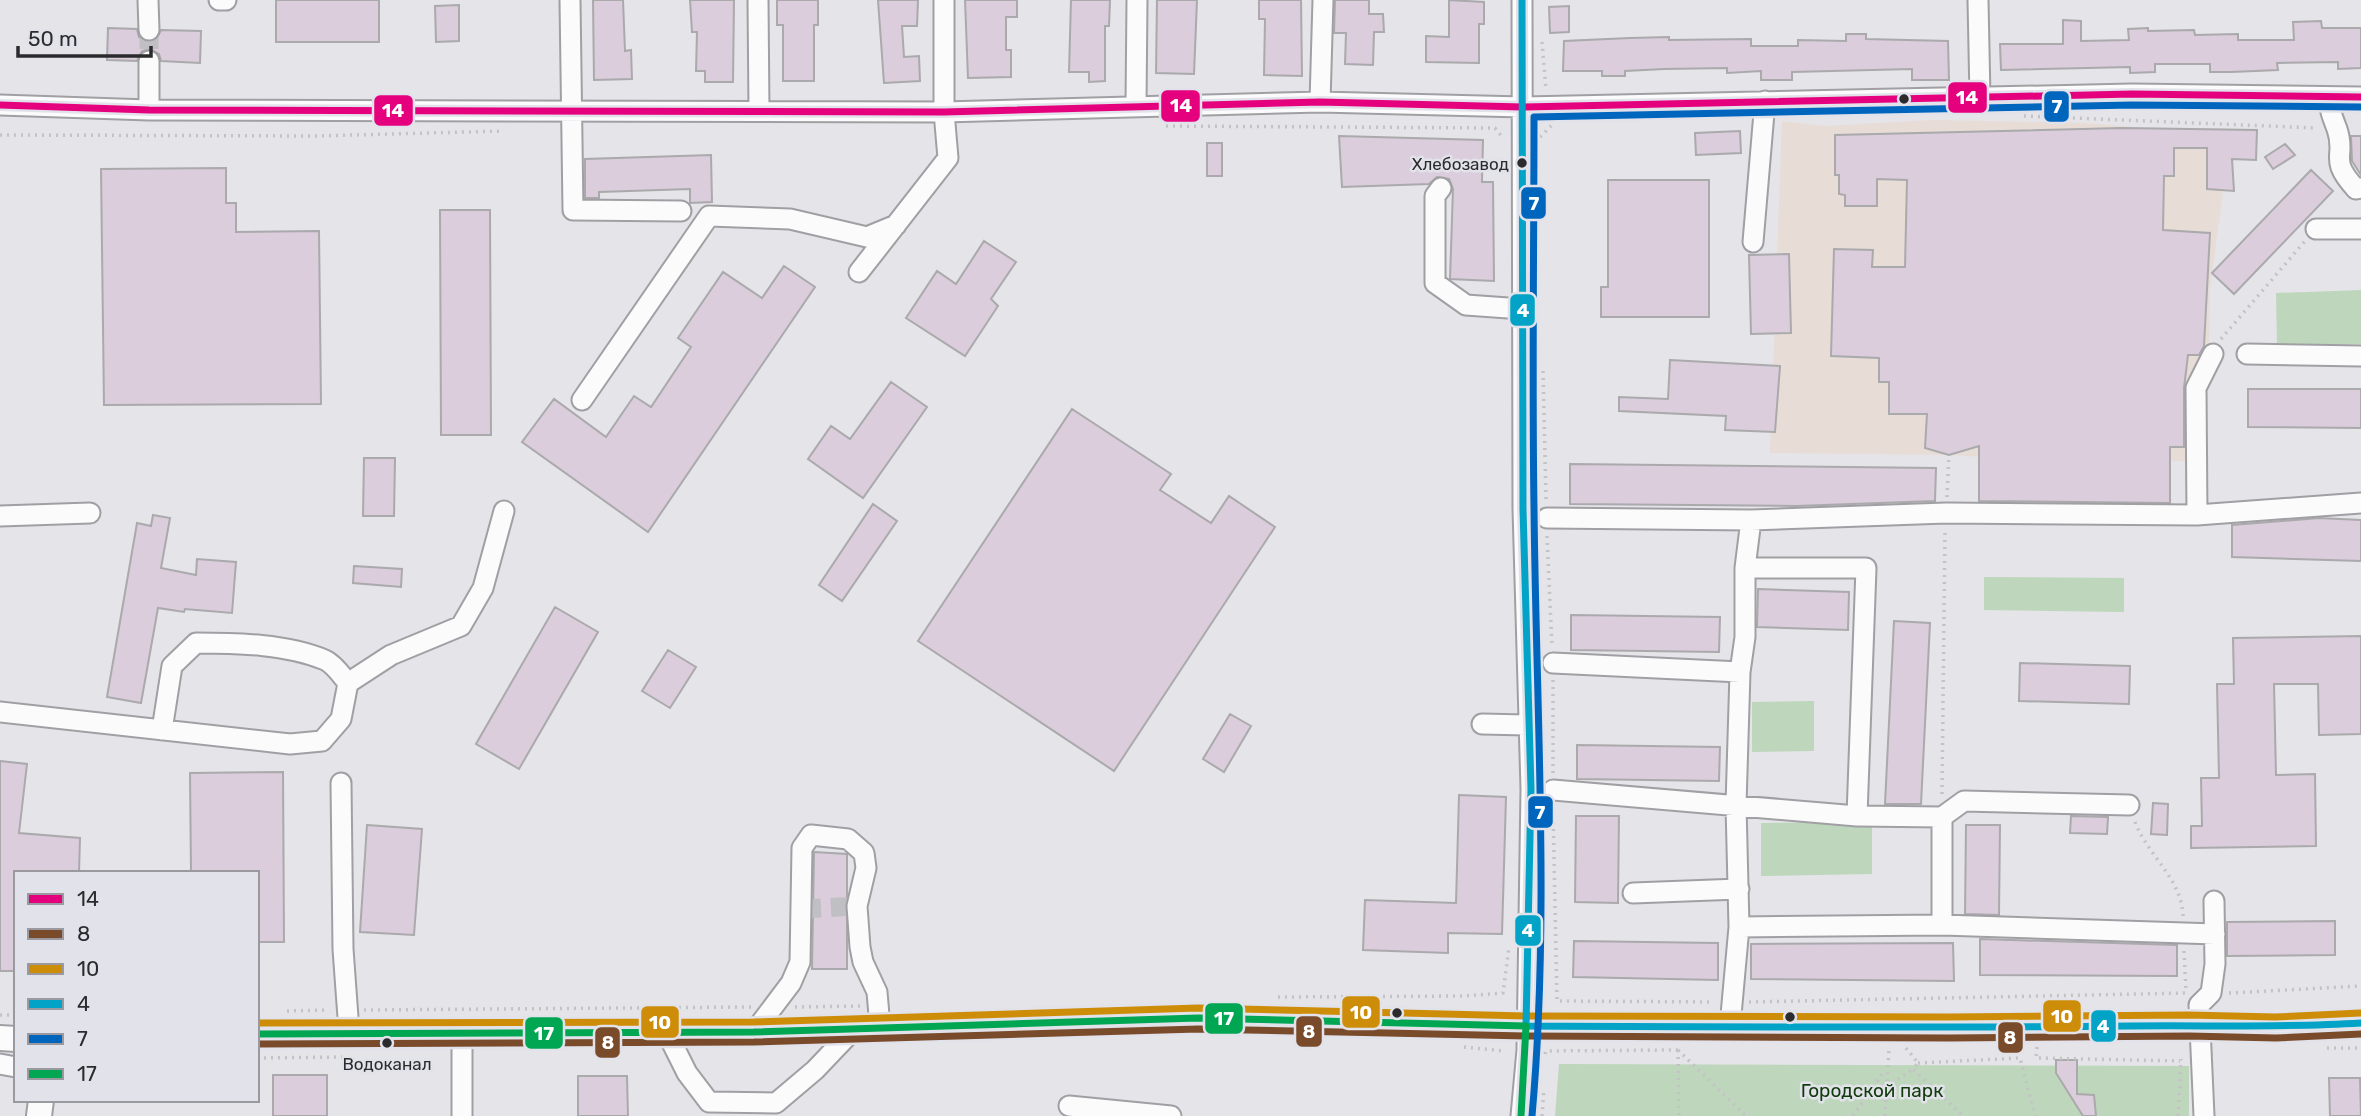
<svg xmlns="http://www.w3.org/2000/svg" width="2361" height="1116" font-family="Rubik,sans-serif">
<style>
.commercial{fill:#e7dcd6}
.green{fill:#bed6bb}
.building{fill:#dbcddc;stroke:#aaa9ac;stroke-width:2}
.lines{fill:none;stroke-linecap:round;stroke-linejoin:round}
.minor-tunnel{stroke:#bfbfc4;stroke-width:19;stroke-dasharray:19 10;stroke-linecap:butt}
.minor-casing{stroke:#a0a0a4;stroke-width:23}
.major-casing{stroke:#a0a0a4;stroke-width:28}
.path{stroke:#c3c3c5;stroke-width:3.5;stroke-dasharray:2 5;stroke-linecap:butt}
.minor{stroke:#fbfbfc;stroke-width:19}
.major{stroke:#fbfbfc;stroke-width:24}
.bus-1-casing{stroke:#e2e2eb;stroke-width:12}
.bus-2-casing{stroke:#e2e2eb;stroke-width:12}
.bus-3-casing{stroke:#e2e2eb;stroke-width:12}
.bus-4-casing{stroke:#e2e2eb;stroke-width:12}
.bus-5-casing{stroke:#e2e2eb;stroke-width:12}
.bus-6-casing{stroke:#e2e2eb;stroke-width:12}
.bus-1{stroke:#e5007d;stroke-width:7}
.bus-2{stroke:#7a4b2a;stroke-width:7}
.bus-3{stroke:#ce8d09;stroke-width:7}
.bus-4{stroke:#02a3c6;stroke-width:7}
.bus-5{stroke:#0065bd;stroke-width:7}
.bus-6{stroke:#00a651;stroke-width:7}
.bus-dot{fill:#2b2b2e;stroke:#e2e2eb;stroke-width:2.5}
.labels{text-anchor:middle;stroke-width:5;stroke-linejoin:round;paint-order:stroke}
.bus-label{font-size:17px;fill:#2b2b2e;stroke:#e2e2eb;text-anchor:end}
.park-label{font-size:19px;fill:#113b09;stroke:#e2e2eb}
.line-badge{stroke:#e2e2eb;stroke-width:2.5}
.badge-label{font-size:19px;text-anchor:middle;font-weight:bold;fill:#fff}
</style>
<rect width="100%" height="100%" fill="#e4e4e9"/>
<path class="commercial" d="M1933,120l152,3 121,10 20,36 -16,119 -1,53 -15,31 -5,89 -111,1 -129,-7 -179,-2 12,-332 41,5z"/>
<path class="green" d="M2361,290v54l-84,2 -1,-53z
M1984,577l140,1v34l-140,-2z
M1814,701v50l-62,1v-50z
M1872,822v52l-111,2v-53z
M1559,1064l630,2v50h-634z"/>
<path class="building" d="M276,0h103v42h-103z
M593,0h30l2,51 6,-1 1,29 -38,1z
M690,0h44l-1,82h-28v-11h-9l1,-39h-5z
M777,0h41v25h-4v56h-31v-56h-6z
M878,0h40l-1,26h-15l2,31 15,-1 1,25 -36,2z
M965,0h52v17h-11v33h5v27l-43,1z
M1071,0h39l-1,26h-4v55l-16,1v-10h-20z
M1157,0h40l-3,74 -38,-1z
M1259,0h42l1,76 -38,-1 1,-56h-6z
M1335,0h34v14h14l1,18h-10l-1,33 -28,-1 1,-31h-12z
M1449,0l35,2v22h-5v39l-53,-1v-26l23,1z
M459,5v36l-23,1 -1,-36z
M1569,6v26l-19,1 -1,-26z
M2063,20l18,1v20l48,-1 -1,-11 20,-1v3l46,-1 1,5 43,-1v6h56l-1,-18 28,-1 1,7h39v40l-23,1v-7l-61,1 1,7 -47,2h-21v-8h-55v8l-25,1v-6l-129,3 -1,-26h63z
M108,28l29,1 2,8 10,5 7,-2 5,-10 40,1 -1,32 -39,-2 -2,-7 -9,-5 -8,2 -5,10 -30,-1z
M1846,34h20v5l82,2 1,39h-37v-11l-120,3v8h-31v-9l-34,2v-5l-63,1 -39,2v5h-23v-5h-39l1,-30 66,-3 39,-1v3l82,-1v7h47v-6l48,1z
M2122,128l135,2 -1,30 -24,-1 2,32 -27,-2v-41h-33v28h-10l-1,54 47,3 -6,113 -5,9h-11l-4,33v59h-14v56l-191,-2v-55l-30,9 -24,-7 2,-34h-38v-32h-10v-24l-48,-2 3,-107 39,1 -1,17h33l2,-87 -30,-1v27h-32v-11l-6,-1v-19h-4v-40z
M1740,131l1,22 -45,2 -1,-22z
M1339,136l144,4 -1,42h11l1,99 -44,-2 3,-90 -4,-10 -12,-2 -8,7 -87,3z
M2351,136h10v39l-9,-14z
M1207,143h15v33h-15z
M2285,144l10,11 -22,14 -8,-12z
M711,155l1,47 -22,1v-14l-91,3v6h-14v-39z
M226,168v35h10v29l83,-1 2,173 -217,1 -3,-236z
M2311,170l22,21 -99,103 -22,-21z
M1608,180h101v137h-108v-30h7z
M440,210h50l1,225h-50z
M984,241l32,21 -25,37 7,7 -33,50 -59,-38 31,-47 19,13z
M1789,254l2,79 -40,1 -2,-79z
M784,266l31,21 -167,245 -126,-90 32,-43 52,38 28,-41 17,11 40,-60 -13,-9 45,-66 39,26z
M1670,360l110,6 -5,66 -50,-2 1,-14 -107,-5v-14l49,2z
M891,382l36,25 -64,91 -55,-39 23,-33 19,13z
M2248,389h113v39l-113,-1z
M1072,409l99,65 -11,16 51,33 18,-27 46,31 -161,244 -196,-130z
M364,458h31l-1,58h-31z
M1570,464l366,4 -1,33 -139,5 -226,-2z
M873,504l24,17 -55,80 -23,-16z
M153,515l17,3 -9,50 35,7 1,-16 39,3 -4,51 -47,-4 -1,3 -26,-4 -17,95 -34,-6 30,-174 14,3z
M2319,518l42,2v41l-129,-4v-32z
M354,566l48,3 -1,18 -48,-4z
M1758,589l91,3 -1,38 -91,-3z
M555,607l43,25 -79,137 -43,-25z
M1571,615l149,2 -1,35 -148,-2z
M1894,621l36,2 -9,181h-36z
M2361,636v98l-42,1 -1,-51h-44l2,91 39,-1 1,72 -125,2v-22h11l-1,-48h18l-2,-94h17l-1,-46z
M668,650l28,17 -26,41 -28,-17z
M2020,663l110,3 -1,38 -110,-3z
M1230,714l21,12 -27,46 -21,-13z
M1577,745l143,2 -1,34 -142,-2z
M0,761l27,3 -8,69 61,5 -1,35h-63v98h-16z
M283,772l1,170h-27v-69h-66l-1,-100z
M1459,795l47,2 -4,137 -54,-1v20l-85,-3 2,-50 91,3z
M2153,803l15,1 -1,31 -16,-1z
M1576,816h43l-1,87 -43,-1z
M2071,816l37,1 -1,17 -37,-1z
M367,825l55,4 -8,106 -54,-3z
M1966,825h34l-1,90 -34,-1z
M814,852l33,2v115h-35z
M2335,921v34l-108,1v-34z
M1980,939l197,6v31l-197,-1z
M1574,941l144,2v37l-145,-3z
M1953,943l1,38 -203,-2v-35z
M2056,1060h21v34l17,1 2,21h-13l-27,-43z
M273,1075h54v41h-54z
M578,1076h49l1,40h-50z
M2329,1078h31l1,38h-31z"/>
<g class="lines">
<path class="minor-tunnel" d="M149,30v31
M802,909l55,-3"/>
<defs>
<path id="minor" d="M148,0l1,30
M219,0h7
M570,0l3,210 108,1
M758,0l1,111
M1978,0l2,98
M2328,97c2,14 4,19 9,32 10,29 -10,28 19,60l5,-1
M1320,102l3,-102
M0,105l149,5 795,2 376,-10 203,5 609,-13 229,3
M1136,105l1,-105
M149,110v-49
M1441,188l-6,8v87l31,22 56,4
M2316,229h45
M1753,242l12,-141
M859,272l89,-114 -4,-46v-112
M2213,354l-17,34 1,127 164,-12
M2247,354l114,2
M582,400l127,-184 81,3 77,18 29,-12
M0,516l90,-3
M1547,518l204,2 195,-7 251,2
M1745,568h121l-9,248
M1553,663l187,9
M0,712l290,32 32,-3 19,-22 7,-36 43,-28 70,-29 22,-38 21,-77
M1482,724l47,1
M162,730l10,-64 24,-23c41,0 91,1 129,17 9,4 17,16 23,23
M341,783l2,166 6,82
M1553,790l304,26 85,1
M1633,893l106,-4
M1942,925v-108l22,-16 165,4
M1739,927l203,-2 273,9
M1730,1026l9,-99 -3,-122 4,-133 5,-35v-69l6,-48
M666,1031l21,42 22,29 67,1 39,-33 40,-42
M754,1032l37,-49 9,-21 2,-114 9,-13 37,4 16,14 2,15 -9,38 3,41 3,15 14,30 3,35
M462,1034v82
M0,1064l16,3
M1069,1106l102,10
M1521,1116l6,-66 4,-261 -8,-280 -1,-509
M2204,1116l-5,-111 12,-12 4,-29 -1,-63"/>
<path id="major" d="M257,1034l497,-2 444,-14 328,8 423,2 240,-3 86,3 86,-5
M0,1038l16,1
M39,1116l2,-16"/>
</defs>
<use href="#minor" class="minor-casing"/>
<use href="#major" class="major-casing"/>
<path class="path" d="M1542,42l4,48
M2024,116l293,12
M1166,126l329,2 8,10
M0,135l316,1 188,-5
M1540,137l12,-12
M2221,339l84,-98
M1543,371l3,129
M1947,497l2,-42
M1547,536l5,111
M1553,773v-94
M1942,794l3,-265
M1553,808l4,193 157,1
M2135,822c13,34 47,57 48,94
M2184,951l2,41
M2229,993l132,-7
M1278,997l186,-1 39,-3 6,-46
M1749,1002l437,-9
M795,1007l66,-1
M364,1010l388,-3
M287,1011l42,-1
M0,1015h16
M1464,1047l40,4
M2037,1047l-1,11 144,3
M1906,1048l12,15 -5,6 50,47
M2327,1048h34
M1678,1050l68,66
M1678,1050l1,66
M1545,1054l1,-3 132,-1
M257,1058l85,-1
M1918,1063l102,-5 15,58
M1886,1087l27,-18
M1542,1116l2,-27
M1853,1116l31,-45
M1885,1116l4,-67
M2178,1116l3,-57"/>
<use href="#minor" class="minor"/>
<use href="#major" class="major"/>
<defs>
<path id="bus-1" d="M0,105l149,5 795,2 376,-10 203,5 609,-13 229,3"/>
<path id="bus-2" d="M257,1044l497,-2 444,-13 328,7 423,2 240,-2 87,2 85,-4"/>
<path id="bus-3" d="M257,1023l497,-1 444,-14 328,8 423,1 240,-2 86,2 85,-4"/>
<path id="bus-4" d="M1522,0l1,509 8,280 -5,237c201,1 402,2 603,0 77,-1 154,2 232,-3"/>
<path id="bus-5" d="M1532,1116c18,-202 4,-405 2,-608 -2,-130 0,-260 0,-391l598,-12 229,2"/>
<path id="bus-6" d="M257,1034l497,-2 444,-14 328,8 -5,90"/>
</defs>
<use href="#bus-1" class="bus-1-casing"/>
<use href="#bus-2" class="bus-2-casing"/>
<use href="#bus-3" class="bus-3-casing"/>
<use href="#bus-4" class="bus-4-casing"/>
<use href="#bus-5" class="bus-5-casing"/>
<use href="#bus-6" class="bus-6-casing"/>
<use href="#bus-1" class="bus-1"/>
<use href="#bus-2" class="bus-2"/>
<use href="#bus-3" class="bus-3"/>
<use href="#bus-4" class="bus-4"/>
<use href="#bus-5" class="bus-5"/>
<use href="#bus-6" class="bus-6"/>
</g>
<g class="bus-dot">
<circle cx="1904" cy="99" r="6"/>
<circle cx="1522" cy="163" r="6"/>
<circle cx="1397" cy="1013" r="6"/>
<circle cx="1790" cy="1017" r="6"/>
<circle cx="387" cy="1043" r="6"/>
</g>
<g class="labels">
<g class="bus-label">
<text x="1509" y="170">Хлебозавод</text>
<text x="387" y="1070" text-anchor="middle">Водоканал</text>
</g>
<g class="park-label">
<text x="1872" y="1097">Городской парк</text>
</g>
</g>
<g class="line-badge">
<rect x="1947" y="81" width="41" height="33" rx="7" fill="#e5007d"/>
<rect x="1160" y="89" width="41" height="34" rx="7" fill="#e5007d"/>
<rect x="2043" y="90" width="27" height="33" rx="7" fill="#0065bd"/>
<rect x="373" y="94" width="41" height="33" rx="7" fill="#e5007d"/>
<rect x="1520" y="186" width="27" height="34" rx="7" fill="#0065bd"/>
<rect x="1509" y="293" width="27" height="34" rx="7" fill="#02a3c6"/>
<rect x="1527" y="795" width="27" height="34" rx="7" fill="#0065bd"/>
<rect x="1514" y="914" width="28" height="33" rx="7" fill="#02a3c6"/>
<rect x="1341" y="995" width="40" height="34" rx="7" fill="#ce8d09"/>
<rect x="2042" y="999" width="40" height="34" rx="7" fill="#ce8d09"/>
<rect x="1204" y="1002" width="40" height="33" rx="7" fill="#00a651"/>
<rect x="640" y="1005" width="40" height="34" rx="7" fill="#ce8d09"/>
<rect x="2090" y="1009" width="27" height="34" rx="7" fill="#02a3c6"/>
<rect x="1295" y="1015" width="28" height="33" rx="7" fill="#7a4b2a"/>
<rect x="524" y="1016" width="40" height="34" rx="7" fill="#00a651"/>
<rect x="1997" y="1021" width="27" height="33" rx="7" fill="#7a4b2a"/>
<rect x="594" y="1026" width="27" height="33" rx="7" fill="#7a4b2a"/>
</g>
<g class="badge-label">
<text x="1967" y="104">14</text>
<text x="1181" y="112">14</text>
<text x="2057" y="113">7</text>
<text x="393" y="117">14</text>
<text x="1534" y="210">7</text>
<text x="1523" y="317">4</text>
<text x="1540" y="819">7</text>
<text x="1528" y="937">4</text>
<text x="1361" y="1019">10</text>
<text x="2062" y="1023">10</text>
<text x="1224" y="1025">17</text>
<text x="660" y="1029">10</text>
<text x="2103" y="1033">4</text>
<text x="1309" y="1038">8</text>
<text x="544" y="1040">17</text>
<text x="2010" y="1044">8</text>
<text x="608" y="1049">8</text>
</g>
<rect x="14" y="871" width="245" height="231" fill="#e2e2eb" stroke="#99999f" stroke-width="2"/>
<rect x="28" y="894" width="35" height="10" fill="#e5007d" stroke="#99999f" stroke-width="2"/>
<text x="77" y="906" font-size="21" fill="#2b2b2e">14</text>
<rect x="28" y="929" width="35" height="10" fill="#7a4b2a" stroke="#99999f" stroke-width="2"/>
<text x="77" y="941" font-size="21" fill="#2b2b2e">8</text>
<rect x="28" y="964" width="35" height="10" fill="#ce8d09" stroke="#99999f" stroke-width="2"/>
<text x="77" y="976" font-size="21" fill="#2b2b2e">10</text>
<rect x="28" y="999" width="35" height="10" fill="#02a3c6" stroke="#99999f" stroke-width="2"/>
<text x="77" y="1011" font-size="21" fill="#2b2b2e">4</text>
<rect x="28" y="1034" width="35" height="10" fill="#0065bd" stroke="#99999f" stroke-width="2"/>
<text x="77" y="1046" font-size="21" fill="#2b2b2e">7</text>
<rect x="28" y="1069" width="35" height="10" fill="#00a651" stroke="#99999f" stroke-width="2"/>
<text x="77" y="1081" font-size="21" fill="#2b2b2e">17</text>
<path d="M18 46v10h133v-10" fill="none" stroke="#2b2b2e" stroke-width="3.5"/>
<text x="28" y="46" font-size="21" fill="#2b2b2e" stroke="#e2e2eb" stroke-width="5" paint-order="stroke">50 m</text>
</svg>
